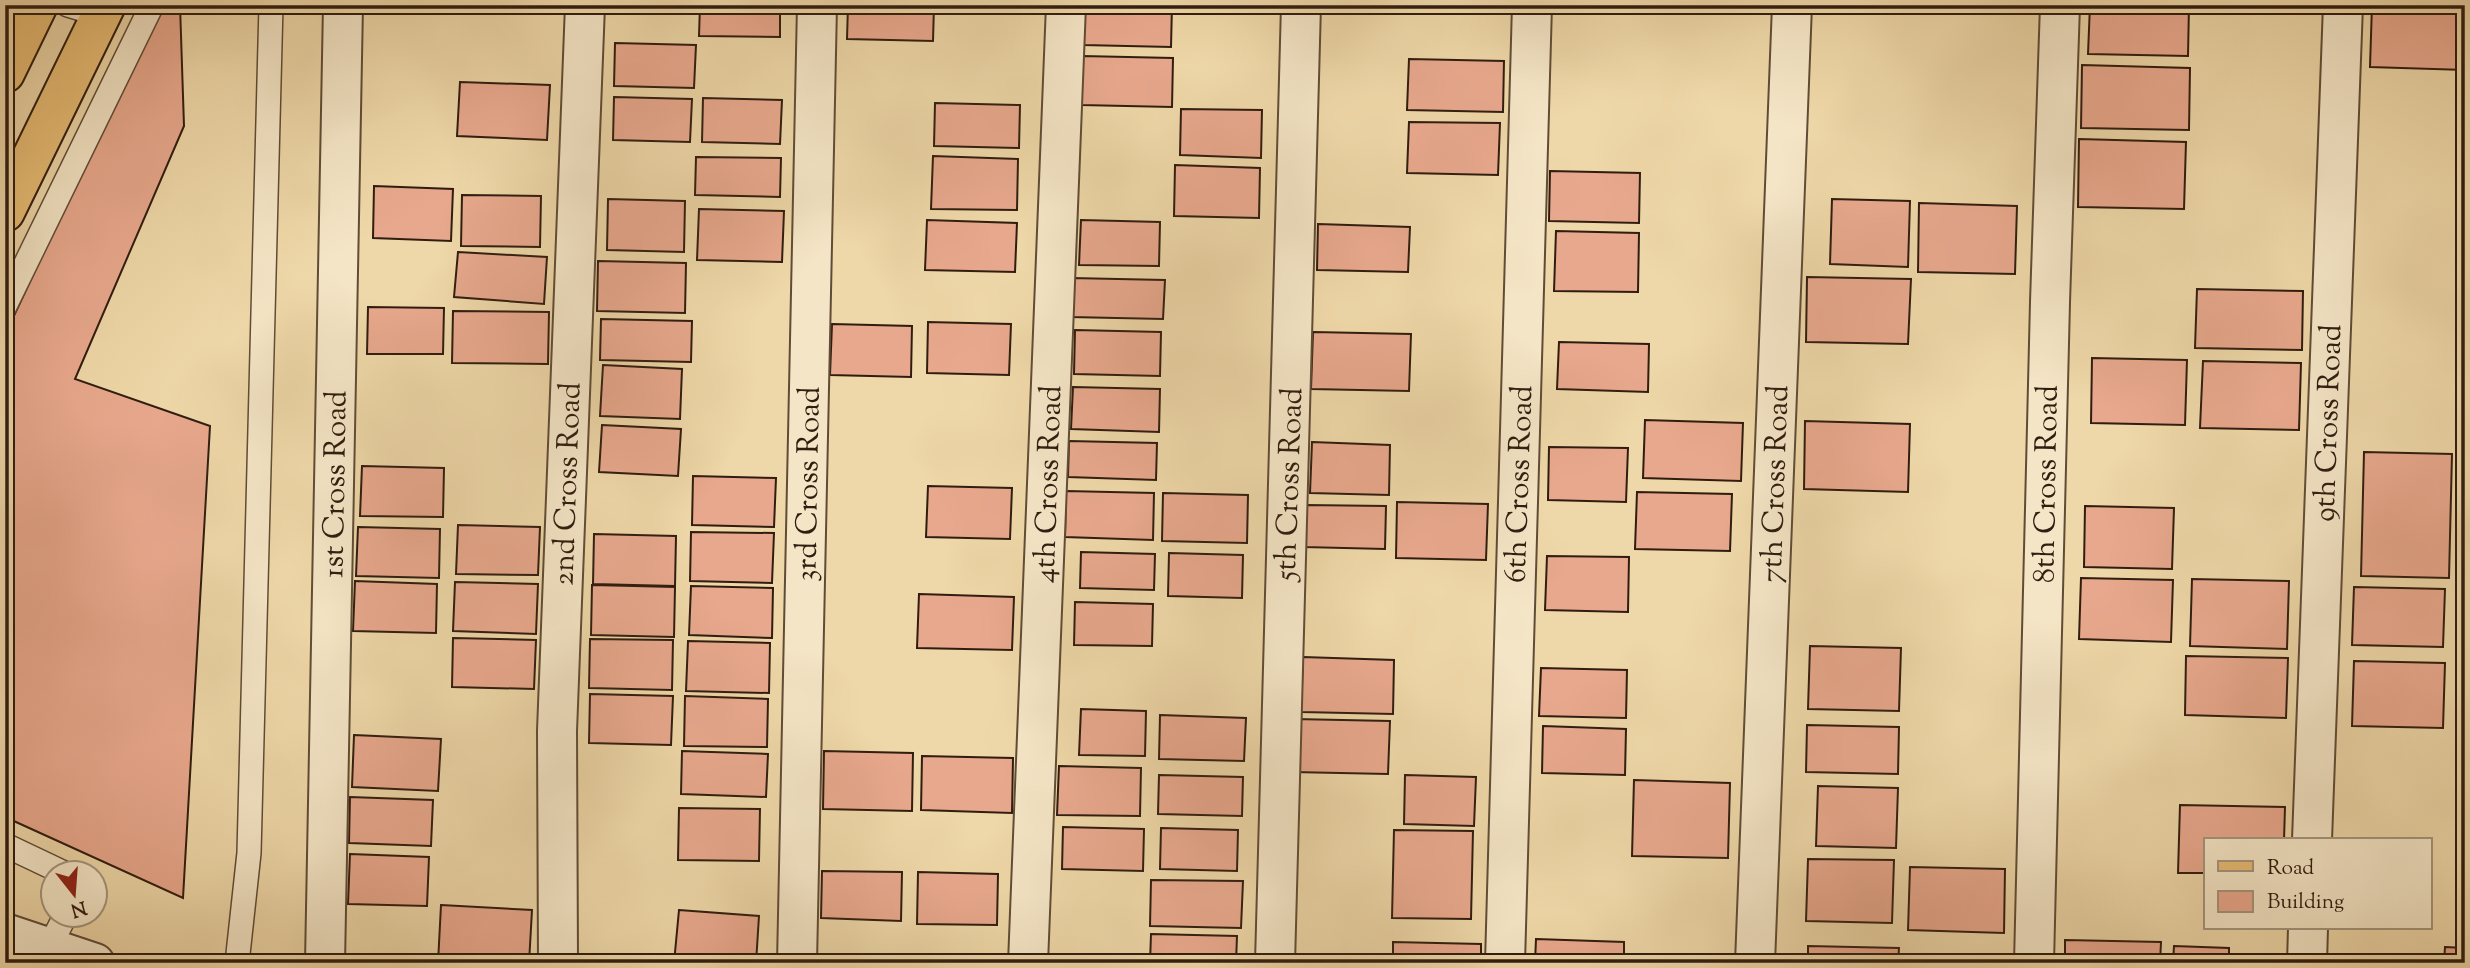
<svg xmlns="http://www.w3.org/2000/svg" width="2470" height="968" font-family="'Sorts Mill Goudy',serif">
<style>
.building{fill:#e8a88d;stroke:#301d10;stroke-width:2}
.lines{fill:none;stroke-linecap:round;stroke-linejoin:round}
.lane-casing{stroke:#604c36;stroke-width:26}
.street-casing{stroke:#604c36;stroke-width:42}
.primary-casing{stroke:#301d10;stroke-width:42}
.lane{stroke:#f4e5c6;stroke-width:23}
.street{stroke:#f4e5c6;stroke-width:38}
.primary{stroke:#e7bc74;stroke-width:38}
.labels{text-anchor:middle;stroke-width:5;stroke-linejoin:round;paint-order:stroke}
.street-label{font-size:30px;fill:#301d10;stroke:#f4e5c6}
</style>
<rect width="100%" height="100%" fill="#eed7a8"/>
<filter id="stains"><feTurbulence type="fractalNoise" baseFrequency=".00286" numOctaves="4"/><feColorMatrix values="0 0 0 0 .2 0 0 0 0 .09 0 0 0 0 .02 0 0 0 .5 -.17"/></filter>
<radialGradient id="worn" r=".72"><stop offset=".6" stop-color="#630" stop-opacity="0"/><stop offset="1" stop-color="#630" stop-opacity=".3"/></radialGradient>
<path class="building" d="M159,5h21l4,121 -109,253 135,47 -27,472 -178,-81v-482z
M700,5h80v32l-81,-1z
M848,5h86l-1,36 -86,-2z
M1084,5h88l-1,42 -88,-2z
M2090,5h99l-1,51 -100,-2z
M2372,5h93v65l-95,-3z
M615,43l81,2 -2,43 -80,-2z
M1082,56l91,2 -1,49 -91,-2z
M1409,59l95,2 -1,51 -96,-2z
M2082,65l108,3 -1,62 -108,-2z
M460,82l90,3 -3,55 -90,-4z
M614,97l78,2 -2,43 -77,-2z
M703,98l79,2 -2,44 -78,-2z
M935,103l85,2 -1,43 -85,-2z
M1181,109l81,1 -1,48 -81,-3z
M1409,122l91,1 -2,52 -91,-2z
M2079,139l107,3 -2,67 -106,-2z
M933,156l85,3 -1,51 -86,-1z
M696,157l85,1 -1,39 -85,-2z
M1175,165l85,3 -1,50 -85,-2z
M1550,171l90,2 -1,50 -90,-2z
M374,186l79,3 -2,52 -78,-3z
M462,195l79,1 -1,51 -79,-1z
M608,199l77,2 -1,51 -77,-2z
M1832,199l78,2 -2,66 -78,-3z
M1919,203l98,3 -2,68 -97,-2z
M699,209l85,2 -2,51 -85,-2z
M927,220l90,3 -2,49 -90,-2z
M1081,220l79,2 -1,44 -80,-1z
M1318,224l92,3 -2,45 -91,-2z
M1556,231l83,2 -1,59 -84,-1z
M458,252l89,5 -3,47 -90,-7z
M598,261l88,2 -1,50 -88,-2z
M1807,277l104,2 -3,65 -102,-2z
M1071,278l94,2 -2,39 -93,-2z
M2197,289l106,2 -1,59 -107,-2z
M368,307l76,1 -1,46h-76z
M453,311l96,1 -1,52 -96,-1z
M601,319l91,2 -1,41 -91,-2z
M928,322l83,2 -2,51 -82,-2z
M832,324l80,2 -1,51 -81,-2z
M1075,330l86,2 -1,44 -86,-2z
M1313,332l98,2 -2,57 -98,-2z
M1559,342l90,2 -1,48 -91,-3z
M2092,358l95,2 -2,65 -94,-2z
M2203,361l98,2 -2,67 -99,-2z
M603,365l79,4 -2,50 -80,-3z
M1073,387l87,2 -1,43 -88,-3z
M1645,420l98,3 -2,58 -98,-3z
M1805,421l105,3 -2,68 -104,-3z
M602,425l79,4 -3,47 -79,-4z
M1069,441l88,2 -1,37 -88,-3z
M2463,441h2v108h-6z
M1312,442l78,3 -1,50 -79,-2z
M1549,447l79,1 -2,54 -78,-2z
M2364,452l88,2 -3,124 -88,-2z
M362,466l82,2 -1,49 -83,-1z
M693,476l83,2 -2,49 -82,-2z
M928,486l84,2 -2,51 -84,-2z
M1066,491l88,2 -1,47 -88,-3z
M1637,492l95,2 -2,57 -95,-2z
M1163,493l85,2 -1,48 -85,-2z
M1397,502l91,2 -2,56 -90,-2z
M1305,505l81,1 -1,43 -81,-2z
M2085,506l89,2 -2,61 -88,-2z
M458,525l82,2 -2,48 -82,-1z
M358,527l82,2 -1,49 -83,-2z
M691,532l83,1 -2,50 -82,-2z
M594,534l82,2 -1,50 -82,-2z
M1081,552l74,2 -1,36 -74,-2z
M1169,553l74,2 -1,43 -74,-2z
M1547,556l82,1 -1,55 -83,-2z
M2081,578l92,2 -2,62 -92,-3z
M2192,579l97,2 -2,68 -97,-3z
M355,581l82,3 -1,49 -83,-2z
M455,582l83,2 -2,50 -83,-3z
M592,585l83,2 -1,50 -83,-2z
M691,586l82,2 -1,50 -83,-3z
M2354,587l91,2 -2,58 -91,-2z
M919,594l95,3 -2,53 -95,-2z
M1075,602l78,2 -1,42 -78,-1z
M453,638l83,2 -2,49 -82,-2z
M590,639l83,1 -1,50 -83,-2z
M688,641l82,2 -1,50 -83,-2z
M1810,646l91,2 -2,63 -91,-2z
M2186,656l102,2 -2,60 -101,-3z
M1303,657l91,3 -1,54 -92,-2z
M2354,661l91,2 -2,65 -91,-2z
M1541,668l86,2 -1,48 -87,-2z
M590,694l83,2 -2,49 -82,-2z
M685,696l83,3 -1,48 -83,-1z
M1081,709l65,2 -1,45 -66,-1z
M1160,715l86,3 -2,43 -85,-2z
M1294,719l96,2 -2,53 -96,-2z
M1807,725l92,2 -1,47 -92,-2z
M1543,726l83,3 -1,46 -83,-2z
M354,735l87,4 -3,52 -86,-4z
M682,751l86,3 -2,43 -85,-3z
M824,751l89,2 -1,58 -89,-2z
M922,756l91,2 -1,55 -91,-3z
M1059,766l82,2 -1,48 -83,-1z
M1159,775l84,2 -1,39 -84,-2z
M1405,775l71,2 -2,49 -70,-2z
M1634,780l96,3 -2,75 -96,-2z
M1818,786l80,2 -2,60 -80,-2z
M350,797l83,3 -2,46 -82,-3z
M2180,805l105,2 -1,33h-78v33h-28z
M679,808l81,1 -1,52 -81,-1z
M1063,827l81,2 -1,42 -81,-2z
M1161,828l77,2 -1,41 -77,-2z
M1394,830l79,1 -2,88 -79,-1z
M350,854l79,3 -2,49 -79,-2z
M1808,859l86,1 -2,63 -86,-2z
M1910,867l95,2 -1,64 -96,-3z
M822,871l80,1 -1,49 -80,-3z
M918,872l80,2 -1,51 -80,-1z
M1151,880l92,1 -2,47 -91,-2z
M441,905l91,5 -3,53h-91z
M679,910l80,6 -3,47h-82z
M1151,934l86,2 -1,27h-86z
M1536,939l88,3v21h-89z
M2065,940l96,2 -1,21h-95z
M1393,942l88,2v19h-88z
M1808,946l91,2 -1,15h-90z
M2174,946l55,2v15h-56z
M2445,947l20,1v15h-21z"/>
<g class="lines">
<defs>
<path id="lane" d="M68,5l33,10
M5,306l147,-301
M5,845l61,29
M49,948l16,-32
M237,963l12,-110 22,-848"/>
<path id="street" d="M2312,840l31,-835
M5,933l90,30
M325,963l18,-958
M558,963l-1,-232 28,-726
M797,963l20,-958
M1028,963l38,-958
M1275,963l26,-958
M1505,963l27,-958
M1755,963l37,-958
M2034,963l16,-661 10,-297
M2307,963l1,-35"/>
<path id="primary" d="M5,73l33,-68
M5,212l101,-207"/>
</defs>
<use href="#lane" class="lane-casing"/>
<use href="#street" class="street-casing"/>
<use href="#primary" class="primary-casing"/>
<use href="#lane" class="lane"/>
<use href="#street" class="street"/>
<use href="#primary" class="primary"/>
</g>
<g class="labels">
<g class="street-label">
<text transform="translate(2327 423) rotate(-88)" y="10">9th Cross Road</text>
<text transform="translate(334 484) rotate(-89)" y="10">1st Cross Road</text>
<text transform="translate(566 484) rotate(-88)" y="10">2nd Cross Road</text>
<text transform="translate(807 484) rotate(-89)" y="10">3rd Cross Road</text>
<text transform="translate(1047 484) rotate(-88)" y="10">4th Cross Road</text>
<text transform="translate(1288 484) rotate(-88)" y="10">5th Cross Road</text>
<text transform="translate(1518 484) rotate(-88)" y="10">6th Cross Road</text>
<text transform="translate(1774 484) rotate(-88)" y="10">7th Cross Road</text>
<text transform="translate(2045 484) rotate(-89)" y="10">8th Cross Road</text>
</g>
</g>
<rect width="2470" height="968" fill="none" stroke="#eed7a8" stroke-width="28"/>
<rect x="7" y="7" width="2456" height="954" fill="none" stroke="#301d10" stroke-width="3.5"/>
<rect x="14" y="14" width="2442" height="940" fill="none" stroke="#301d10" stroke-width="2"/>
<rect x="2204" y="838" width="228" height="91" fill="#f4e5c6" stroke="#a6957d" stroke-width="2"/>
<rect x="2218" y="861" width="35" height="10" fill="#e7bc74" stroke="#a6957d" stroke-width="2"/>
<text x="2267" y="874" font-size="21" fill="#301d10">Road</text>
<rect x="2218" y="891" width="35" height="21" fill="#e8a88d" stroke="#a6957d" stroke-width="2"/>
<text x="2267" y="908" font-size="21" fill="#301d10">Building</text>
<g transform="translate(74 894) rotate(163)"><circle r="33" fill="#f4e5c6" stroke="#a6957d" stroke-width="2"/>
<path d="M0-5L12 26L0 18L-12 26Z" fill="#8f2418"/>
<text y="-10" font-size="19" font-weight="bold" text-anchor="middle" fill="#301d10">N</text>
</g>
<rect width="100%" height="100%" filter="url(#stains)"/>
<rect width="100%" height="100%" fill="url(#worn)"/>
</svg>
